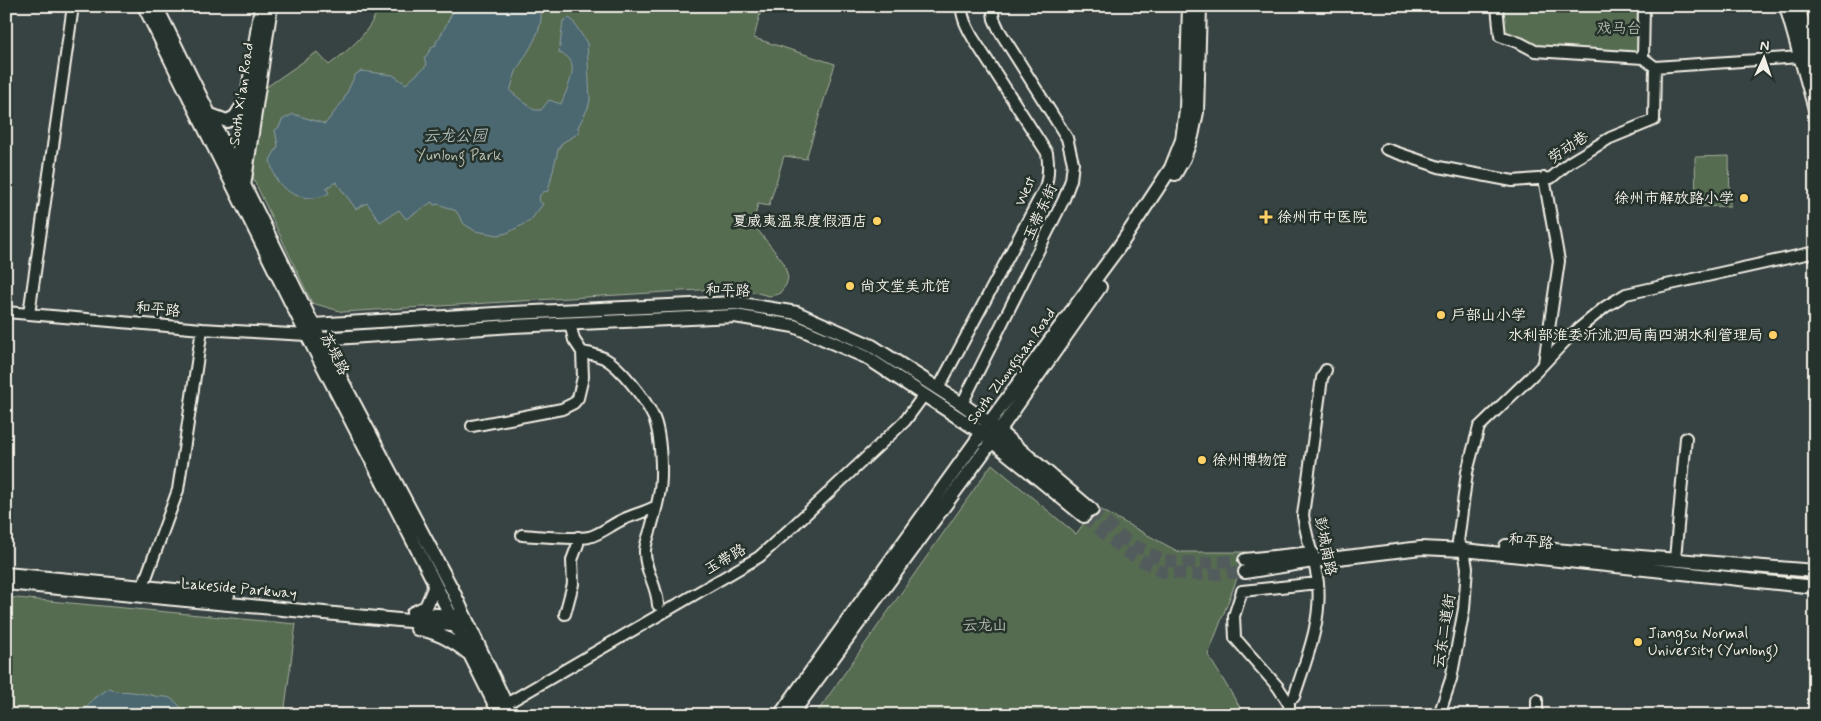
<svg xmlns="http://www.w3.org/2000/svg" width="1821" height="721" font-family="Mynerve,'LXGW WenKai TC',sans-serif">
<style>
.green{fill:#566c51;stroke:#a5ae9c}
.water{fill:#4b6771;stroke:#8f9ea1}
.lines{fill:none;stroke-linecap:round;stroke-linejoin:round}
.major-tunnel{stroke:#535c5b;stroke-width:12;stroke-dasharray:12 6;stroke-linecap:butt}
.minor-casing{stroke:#f4f1e8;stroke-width:14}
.major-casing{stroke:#f4f1e8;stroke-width:16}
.minor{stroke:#26332d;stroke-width:10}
.major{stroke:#26332d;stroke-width:12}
.poi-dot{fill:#ffd166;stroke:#26332d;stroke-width:2}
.labels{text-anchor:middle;stroke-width:5;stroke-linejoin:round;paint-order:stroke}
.park-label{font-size:15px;fill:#b5bcac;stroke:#26332d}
.street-label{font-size:15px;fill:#f4f1e8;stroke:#26332d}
.poi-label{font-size:15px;fill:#f4f1e8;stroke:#26332d;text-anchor:start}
.water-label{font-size:16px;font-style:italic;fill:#b0bab8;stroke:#26332d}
</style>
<rect width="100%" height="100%" fill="#374242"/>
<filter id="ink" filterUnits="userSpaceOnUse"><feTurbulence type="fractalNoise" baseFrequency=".02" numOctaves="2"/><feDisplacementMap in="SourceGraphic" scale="10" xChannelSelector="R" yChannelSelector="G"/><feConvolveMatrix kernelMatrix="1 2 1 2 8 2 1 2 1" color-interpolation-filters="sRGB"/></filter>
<g filter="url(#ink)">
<path class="green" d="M379,6h383l-8,32 81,26 -29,95 -22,-3 -15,50 -11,-2 -5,20 31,39 4,15 -2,7 -7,9 -10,2 -15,-4 -39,-3 -372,23 -31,-9 -59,-125 12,-90 52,-36 12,13c22,-17 41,-32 50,-59z
M1501,6h141l-1,46 -107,-6 -33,-16z
M1729,156l1,50 -34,1 -1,-50z
M992,464l84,70 20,-27 83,45h68l-39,103 33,54v6h-426z
M6,597l290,27 -12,91h-278z"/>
<path class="water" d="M457,6h82c9,21 -14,48 -23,66 -2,5 -4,13 -6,19l24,19h7l8,-10 12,4c6,-16 23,-45 -2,-51l4,-32 6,-3 3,2 15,23 3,57 -2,8 -10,19 1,6 -17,10 -4,7 -10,41 -5,1 -3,3 -1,6 4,3 -13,17 -23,12 -9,2 -23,-4 -11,-7 -8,-13 -17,-7 -5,1 -2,-3 -26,17 -7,-9 -19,12 -13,-19 -11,6 -20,-27 -10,6 3,5c-15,10 -39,4 -50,-10 -5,-6 -7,-15 -9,-23l8,-14 -3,-16 4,-3 3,-7 11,-6 32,10 18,-23 12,-26 6,-4 32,4 13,9 21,-19 -3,-6 9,-13 3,-1v-3c9,-11 12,-25 21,-36z
M110,688c10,6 12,2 22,4 8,1 15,2 23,4 4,2 8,0 11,1 9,1 16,12 20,18h-106l14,-17z"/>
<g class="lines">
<path class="major-tunnel" d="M1092,510l35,31 37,20 40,2 41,-3
M1084,516l39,34 39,22 41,3 42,-3"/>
<defs>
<path id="minor" d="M1497,6l3,30 20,7 15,8 108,7 12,9 145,-10
M1643,58l1,-52
M1386,149l53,18 74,14 38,-3 19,-16 40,-24 44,-18 1,-53
M1544,178l15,83 -15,102
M6,312l196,17 105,6
M29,314l44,-308
M582,352c8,1 15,3 22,6 17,9 41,41 49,58 8,16 10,60 6,79 -2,11 -5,22 -8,33 -2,7 -5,14 -6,22 -1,21 12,34 13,55
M938,389l107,-201c4,-12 4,-22 2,-35l-74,-115c-5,-9 -12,-21 -11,-32
M962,404l102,-205 7,-19 2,-17 -6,-25 -68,-108 -5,-11 -2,-13
M472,426l90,-17 12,-6 4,-5 5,-21 -1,-25 -8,-12 -4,-17
M522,535c18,1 50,5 67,2 12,-3 23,-13 35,-18 11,-5 22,-7 32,-13
M1675,559l11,-121
M143,586l35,-96 24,-161
M565,614l8,-30 -1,-24 6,-16v-7
M1294,697c12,-38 28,-74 24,-114 -3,-23 -12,-45 -15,-68l19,-137 4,-8
M506,704l253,-147 31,-28 115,-108 19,-26
M1289,715v-11l-11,-17 -43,-49 -1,-22 8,-25 76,-8
M1439,715l12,-36 13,-70 3,-41 -3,-18 -6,-8 9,-70 12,-45 57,-55 34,-36 35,-29 21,-13 189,-42
M1537,715v-15"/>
<path id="major" d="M144,6l163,329 126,245 67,135
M156,6l164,333 133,252 58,124
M1786,6l29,103
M1798,6l17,58
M211,115l16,6 8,-4 10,-15
M236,169l25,-163
M1175,174l9,-16 8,-22 5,-24 3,-106
M244,186l27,-180
M1084,516l-102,-83 -116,-76 -72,-31 -59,-10 -222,10 -193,13 -13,-4 6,-10 199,-12 224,-10 61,10 75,33 90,58 27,19 103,87
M1506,546l309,25
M1245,560l67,-7
M1245,572l68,-11 108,-13 43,2 351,37
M6,574l222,21
M6,583l456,43
M413,613l13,-6 8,-19 -1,-8
M417,614l40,2
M417,629c20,2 36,12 51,24
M780,715l209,-292 130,-176 52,-79 11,-28 4,-30 3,-104
M791,715l201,-274 108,-154"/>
</defs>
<use href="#minor" class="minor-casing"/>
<use href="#major" class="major-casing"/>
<use href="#minor" class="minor"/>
<use href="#major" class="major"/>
</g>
</g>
<g class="poi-dot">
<circle cx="1744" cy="198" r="5"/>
<path d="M1263.5 209.5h5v5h5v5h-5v5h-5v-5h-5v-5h5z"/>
<circle cx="877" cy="221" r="5"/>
<circle cx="850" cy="286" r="5"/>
<circle cx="1441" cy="315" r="5"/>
<circle cx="1773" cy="335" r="5"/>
<circle cx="1202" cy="460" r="5"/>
<circle cx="1638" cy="642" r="5"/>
</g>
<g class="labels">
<g class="park-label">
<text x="1619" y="33">戏马台</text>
<text x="459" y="160">Yunlong Park</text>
<text x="985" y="630">云龙山</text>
</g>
<g class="street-label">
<text transform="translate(241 94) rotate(-82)" y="5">South Xi'an Road</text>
<text transform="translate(1568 147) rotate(-34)" y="5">劳动巷</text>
<text transform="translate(1025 191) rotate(-66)" y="5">West</text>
<text transform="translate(1040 212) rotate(-65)" y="5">玉带东街</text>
<text transform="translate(728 290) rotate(2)" y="5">和平路</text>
<text transform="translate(158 309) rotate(5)" y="5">和平路</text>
<text transform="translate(335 354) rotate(63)" y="5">苏堤路</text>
<text transform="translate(1011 366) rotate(-54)" y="5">South Zhongshan Road</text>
<text transform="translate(1531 541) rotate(6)" y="5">和平路</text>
<text transform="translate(1326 546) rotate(79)" y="5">彭城南路</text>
<text transform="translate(725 559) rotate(-30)" y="5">玉带路</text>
<text transform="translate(239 588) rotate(5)" y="5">Lakeside Parkway</text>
<text transform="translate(1444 631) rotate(-81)" y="5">云东二道街</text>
</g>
<g class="poi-label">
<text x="1734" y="203" text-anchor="end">徐州市解放路小学</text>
<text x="1277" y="222">徐州市中医院</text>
<text x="867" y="226" text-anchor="end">夏威夷温泉度假酒店</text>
<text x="860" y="291">尚文堂美术馆</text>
<text x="1451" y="320">户部山小学</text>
<text x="1763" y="340" text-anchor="end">水利部淮委沂沭泗局南四湖水利管理局</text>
<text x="1212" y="465">徐州博物馆</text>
<text x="1648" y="638">Jiangsu Normal<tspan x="1648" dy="17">University (Yunlong)</tspan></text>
</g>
<g class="water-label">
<text x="455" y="141">云龙公园</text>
</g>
</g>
<rect width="1821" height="721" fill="none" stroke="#26332d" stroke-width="25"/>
<rect x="12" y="12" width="1796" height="696" fill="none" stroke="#f4f1e8" stroke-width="2" filter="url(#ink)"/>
<g transform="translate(1764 58) rotate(3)" stroke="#26332d" stroke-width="4" paint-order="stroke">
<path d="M0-4L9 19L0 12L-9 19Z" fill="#f4f1e8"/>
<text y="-8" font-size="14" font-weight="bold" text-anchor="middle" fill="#f4f1e8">N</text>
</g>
</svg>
